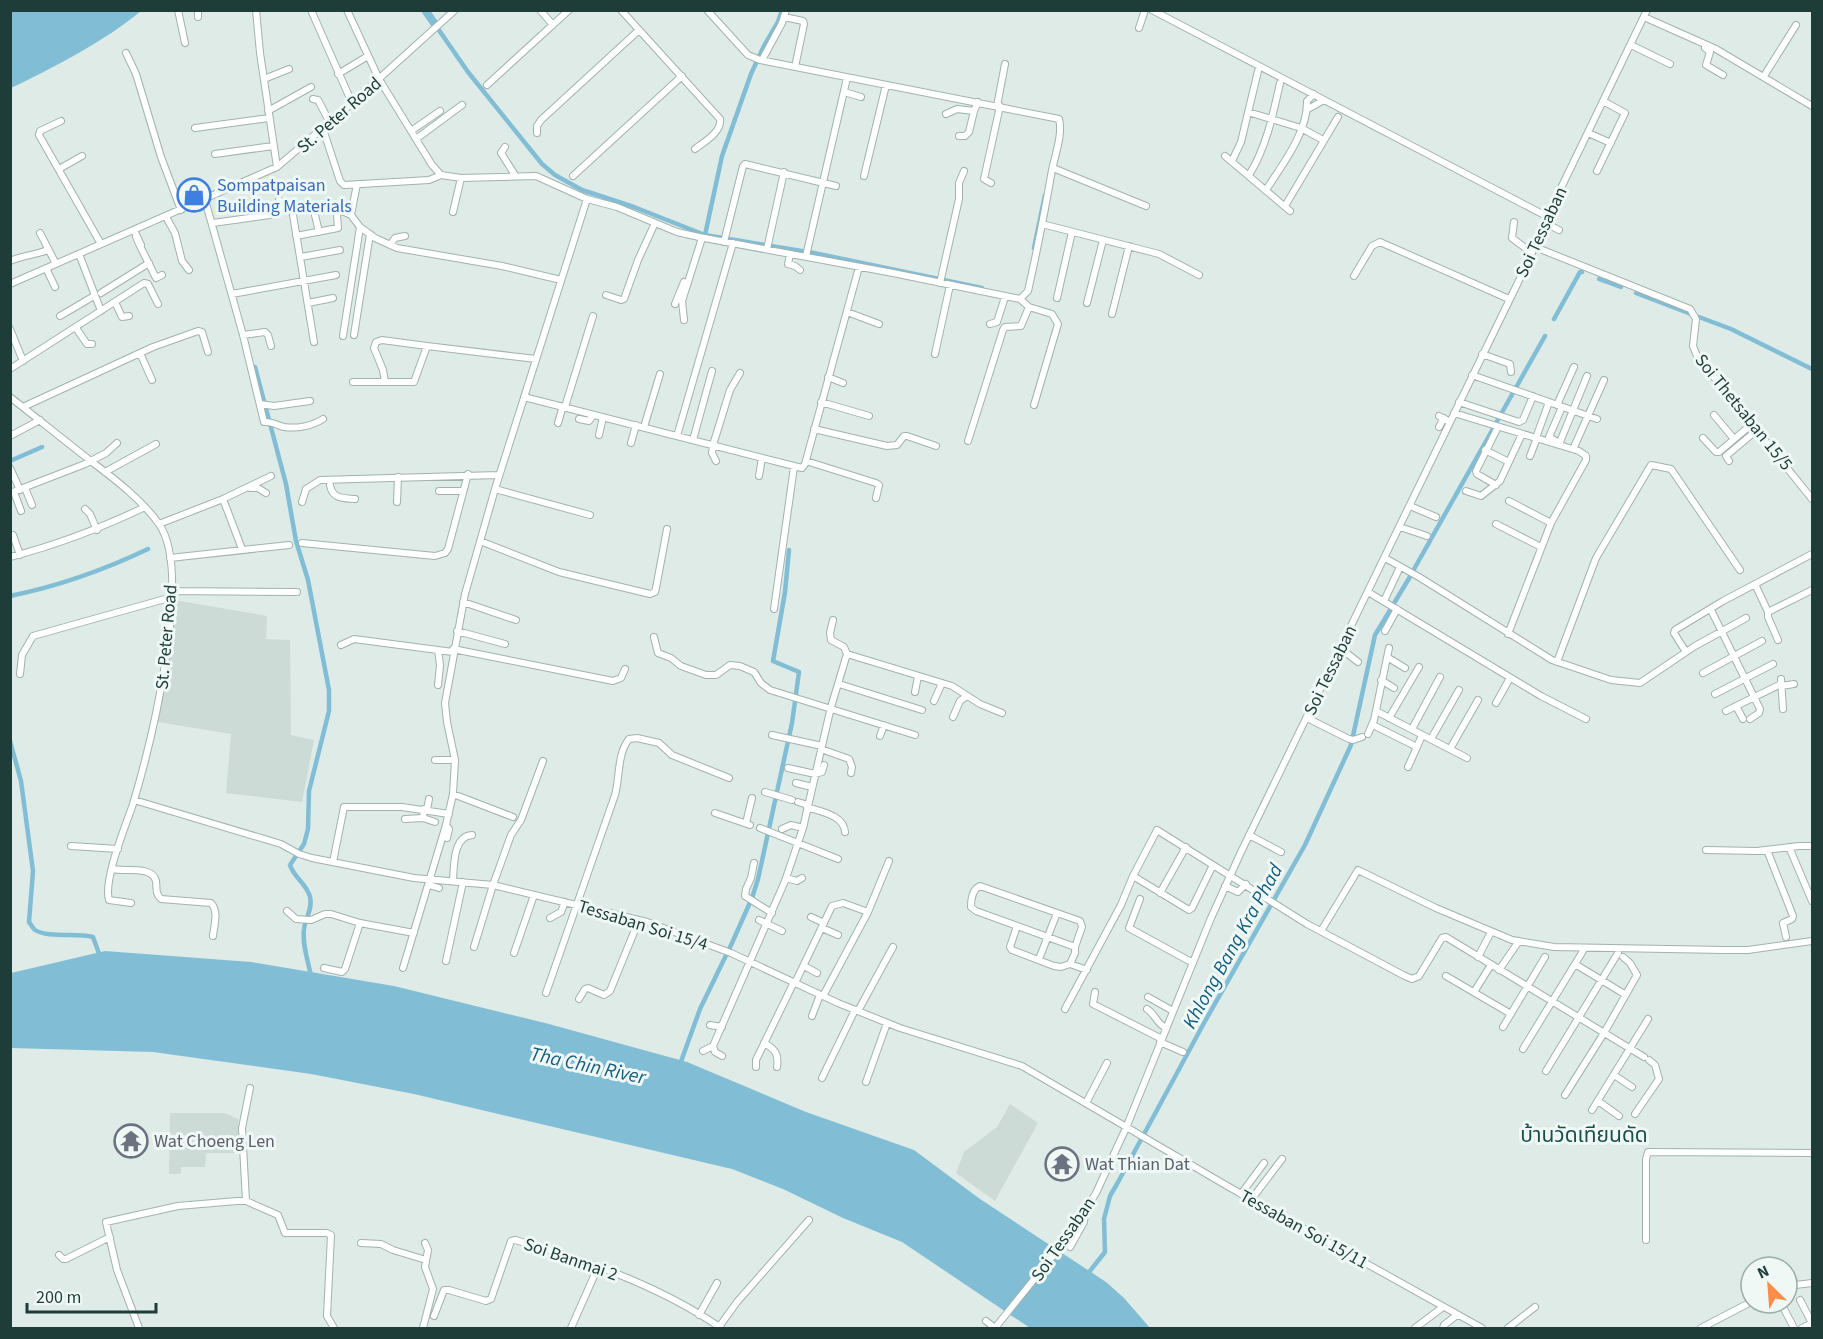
<svg xmlns="http://www.w3.org/2000/svg" width="1823" height="1339" font-family="'Source Sans 3','Noto Sans Thai',sans-serif">
<style>
.built{fill:#ccdbd6}
.water{fill:#81bed6}
.lines{fill:none;stroke-linecap:round;stroke-linejoin:round}
.canal{stroke:#81bed6;stroke-width:4.5}
.river{stroke:#81bed6;stroke-width:8}
.minor-casing{stroke:#a1b3af;stroke-width:8}
.minor{stroke:#fff;stroke-width:6}
.labels{text-anchor:middle;stroke-width:6;stroke-linejoin:round;paint-order:stroke}
.street-label{font-size:18px;fill:#1e3d38;stroke:#eff8f5}
.shop-label{font-size:18px;fill:#366cbe;stroke:#eff8f5;text-anchor:start}
.worship-label{font-size:18px;fill:#5b616d;stroke:#eff8f5;text-anchor:start}
.water-label{font-size:20px;font-style:italic;fill:#145e7d;stroke:#eff8f5}
.quarter-label{font-size:21px;fill:#19504a;stroke:#eff8f5}
</style>
<rect width="100%" height="100%" fill="#deebe7"/>
<path class="built" d="M174,600l93,16 -1,23 24,1 1,95 23,5 -12,62 -76,-9 5,-59 -73,-12 7,-38z
M1010,1104l28,19 -43,78 -39,-28 8,-21 33,-25z
M170,1113h55l13,6 2,34h-34l-1,14h-24v7h-12z"/>
<path class="water" d="M15,10h126v1c-36,30 -88,57 -130,77v-76z
M105,951l146,11 143,24 155,38 138,38 119,50 108,38 66,49 126,83 18,16 26,30h-120l-128,-86 -59,-24 -60,-29 -51,-20 -318,-75 -103,-20 -158,-22 -142,-4v-75z"/>
<g class="lines">
<path class="canal" d="M434,23l34,49 74,92 13,11 27,15 52,17 71,28 109,18 168,35
M705,235l17,-79 29,-82 13,-28 14,-24 4,-12
M1034,248l11,-53
M1599,279l22,8
M1636,293l55,21
M1699,317l32,12 81,40
M1554,319l26,-47h2
M255,367l31,117 10,57 12,39 21,110v21l-20,80 -1,38 -4,15 -14,21c4,13 17,19 20,32 3,12 -5,21 -6,32 -2,15 4,32 7,47
M1496,423l49,-87
M10,461l32,-14
M1413,571l81,-144
M10,596c49,-10 94,-26 138,-47
M1393,605l18,-30
M10,741l11,40 12,90 -4,51c2,3 4,6 6,8 12,8 43,3 58,7l8,22
M679,1067l21,-58 32,-66 20,-45 6,-19 34,-156 7,-51 -26,-11 12,-69 4,-42
M1086,1276l19,-24 -1,-33 6,-23 7,-12 87,-161 101,-178 46,-100 24,-110 17,-28"/>
<path class="river" d="M425,10l9,13"/>
<defs>
<path id="minor" d="M178,10l7,33
M198,10v7
M256,10l4,43 17,114
M311,10l41,93
M347,10l32,69 53,86 9,10 20,3 75,-2 51,23 30,8 60,25 22,5 194,36 127,26 8,-8c9,-40 17,-81 24,-121 3,-15 11,-36 7,-51l-299,-59 -12,-5 -41,-45
M540,10l13,15
M621,10l99,109c2,13 -16,23 -25,30
M1152,10l396,207
M784,17l19,4 1,3 -9,43
M1644,17l72,32 96,57
M1139,28l6,-18
M1631,45l39,19
M1705,48l5,4 -4,13 17,10
M126,53l10,21 25,83 20,53
M762,60l20,-37 4,-13
M338,74l30,-18
M1764,76l32,-51
M264,79l25,-10
M487,85l82,-75
M844,92l17,5
M313,99l5,1 12,23
M997,106l8,-42
M1308,109l16,-9
M268,111l43,-24
M1248,112l53,16 22,12
M946,114l11,-5 17,2 4,-9
M61,121l-21,10 -1,4 62,109
M195,128l74,-10
M323,129l17,52 4,4 85,-5 12,-5
M411,131l29,-20
M537,133v-7l4,-6 98,-90
M1588,133l23,10
M959,136h6l4,-4 5,-21
M416,139l46,-34
M505,147l-4,6 14,22
M215,154l58,-8
M1225,156l65,55
M1232,161l9,-19 17,-71
M1053,168l93,38
M59,169l23,-13
M1597,171l28,-58 -22,-12
M1249,175c17,-27 24,-60 31,-92
M573,176l109,-100
M864,176l22,-91
M991,183l-7,-4 16,-73
M357,184l-6,31 9,12 15,11 22,10 105,18 59,14
M1266,190c16,-25 42,-58 41,-89l7,-7
M205,200l38,135 21,87c8,-1 12,3 20,5 13,2 28,-1 39,-8
M1285,206l53,-89
M453,212l8,-34
M293,215l21,127
M315,215l4,17
M166,217l9,16 7,28 7,9
M1514,222l-2,16 20,15
M213,223l64,-9 3,-4 -1,-10
M1545,223l14,7
M1042,224l117,30 40,21
M134,230l7,15 -1,1 -4,-9
M40,233l16,31
M296,236l42,-8 -1,-13 3,-5 11,5
M724,242l19,-76 2,-2 91,22
M390,245l5,-7 10,-2
M140,246l16,32 6,-3
M1535,247l155,62 6,10 -3,27 4,10 115,143
M767,249l17,-77
M79,254l22,57
M790,254l-2,10 7,2 5,4
M806,256l41,-178
M301,257l39,-7
M10,261c13,-6 26,-6 38,-11
M46,268l9,19
M1354,276l18,-30 8,-4 129,57
M940,283l19,-84v-16l5,-12
M10,284l267,-117 75,-64 103,-93
M101,293l48,-30
M232,294l104,-19
M606,295l15,5 3,-1 14,-39 17,-37
M1057,298l15,-66
M1020,299l9,8 23,7 6,10 -24,81
M115,302l7,15 7,-1
M308,303l25,-5
M1087,303l16,-63
M675,304l9,-22
M847,312l32,12
M1112,314l17,-68
M60,316l34,-20
M684,320l-2,-19 20,-63
M990,324l7,-2 8,-25
M76,328l11,16h5
M10,329l13,32
M243,335l22,-3 3,3 3,11
M354,335l16,-101
M343,336l17,-109
M140,353l12,27
M935,354l15,-69
M1482,354l28,10 1,8
M10,369l134,-86 4,1 10,20
M1472,375l125,44
M828,377l15,6
M353,382h61l13,-36 109,13
M385,382l-2,-12 -9,-22 2,-6 6,-2 45,6
M10,397c28,22 55,44 82,65 24,18 50,38 67,62 35,50 -9,223 -26,280 -7,21 -30,76 -24,96l22,3
M524,397l278,71 3,-4 54,-197
M821,402l48,14
M1459,402l60,20 4,-2 10,-24
M260,404l14,2 36,-5
M1557,405l17,-38
M23,407l130,-60 45,-16 4,1 6,20
M565,407l28,-91
M1454,413l125,38 7,5v4l-35,63 -43,111
M1714,415l20,24
M1439,416l11,6
M579,419l10,2 4,-6
M558,423l5,-17
M644,427l16,-53
M1439,427l5,-9
M814,429l73,17 10,-1 7,-9h3l29,10
M599,435l4,-18
M1537,435l12,-33
M10,436l30,-16
M677,436l56,-193
M1703,438l13,14h3l33,-28
M693,440l19,-69
M968,441l35,-111 2,-3 16,-1 8,-19
M1556,441l-7,-4 13,-30
M1560,442l27,-66
M631,443l5,-18
M1574,447l30,-67
M1485,450l24,12
M1530,456l7,-18
M716,461l-4,-8 1,-8 17,-55 10,-17
M806,461l70,22 3,2 -3,13
M1729,461l-3,-5 31,-26
M10,468l10,22
M105,472l51,-28
M759,476l3,-18
M330,485c2,14 13,13 25,14
M1496,485l-19,-11 -1,-3 22,-44
M25,488l7,17
M250,488h8l8,5
M495,489l95,26
M439,491h23
M1466,491l15,5 19,-15 22,-47
M14,492l7,19
M10,493l75,-29 21,-11 11,-10
M223,499l19,50
M1509,501l42,22
M302,502l4,-13 14,-9 179,-5
M397,502l1,-25
M1410,506l26,11
M85,509l5,5 7,16
M159,524l64,-25 48,-23
M1496,524l45,23
M1400,527l27,9
M13,535l7,20
M480,541l79,31 91,22 5,-2 1,-4 11,-59
M302,543l133,13 10,-3 3,-4 20,-75
M10,557c47,-12 91,-29 135,-50
M170,558l119,-13
M1385,558l34,19 133,83 59,20 29,3 55,-37 51,-28
M1755,584l13,28
M173,591l124,1
M1368,592l173,104 45,23
M1384,601l16,-34
M463,602l53,18
M774,609l20,-142
M1712,612l48,97 -1,4 -9,6
M833,620l-3,13 1,7 13,7 3,7 105,32 28,18 22,9
M457,631l48,13
M1385,631l12,-22
M654,637l4,16 13,5 10,8 25,9h10l14,-10 10,1 14,6 7,11 9,7 145,45
M1778,640l-10,-23v-5l44,-22
M341,645l13,-6 99,13
M1340,648l18,14
M453,649l160,32 8,-3 4,-9
M438,650l2,15 -2,20
M1686,652l-12,-19 1,-3 48,-29 89,-47
M1387,657l18,11
M1557,662l39,-104 55,-93 20,4 69,101
M1703,673l59,-32
M20,674l2,-19 11,-19 139,-39
M1781,679l2,30
M1381,680l13,8
M839,684l83,26
M1781,686l13,-2
M915,692l3,-16
M1715,694l58,-30
M934,701l8,-18
M1496,703l14,-25
M1736,706l7,13
M1376,711l91,47
M1726,711l55,-27
M953,717l7,-16 7,-5
M1307,718l42,21 4,1 9,-3
M1389,718l30,-51
M1373,725l44,22 5,-12
M1412,729l28,-52
M1368,734l6,-14 15,-72
M772,735l50,11
M880,736l4,-11
M1431,739l28,-49
M821,749l28,10 3,8 -1,6
M1450,749l28,-49
M435,760h20
M1408,767l9,-20
M788,768l27,6 7,-2 2,-7
M796,783l16,4
M765,792l27,8
M453,794l60,23
M134,800l147,44 18,10 13,4 102,20 79,7 154,37 84,31 107,50 62,25 122,38 207,121 253,141
M798,802l10,3
M807,807c14,5 37,8 38,25
M427,810l2,-11
M715,813l35,12
M423,818l12,4
M405,819l18,-1 1,-9
M746,823l6,-25
M446,825l3,4 -2,9
M760,828l78,31
M782,829l9,-4 12,3
M1249,835l32,17
M71,846l47,3
M1789,847l23,54
M1706,850l51,1 42,-5h13
M1767,850l26,66 -1,3 -9,4 3,14
M333,862l11,-55h58l47,7
M754,863l-3,15 -5,11 -1,7 27,17
M112,869c13,3 40,-4 44,12 1,8 -1,12 5,18l50,4c8,8 3,23 2,33
M1133,876l56,34 3,-2 21,-43
M786,878l11,3 5,-3
M453,881c1,-15 0,-45 19,-46
M429,885l10,3
M1225,886l13,6 8,-8
M1160,893l26,-46
M1140,899l-11,29 64,35
M287,911l9,8 15,1 14,-6h6l29,9 54,10
M811,917l13,6
M550,918l11,-6 4,-10
M759,920l23,11
M1017,926l-7,21 2,3 42,16 7,1 9,-3 17,6
M822,928l16,7
M1321,931l37,-61 78,38 76,32 42,7 170,3h24l64,-9
M474,947l19,-62 18,-50 10,-15 22,-59
M1583,951l-8,13 51,31
M514,953l20,-58
M1478,957l13,-25
M1039,959l18,-46
M446,961l17,-79
M1070,964l5,-11v-6l-99,-36 -5,-4c0,-8 2,-18 9,-21l100,35 2,6 -7,20
M804,966l13,7
M324,968l18,4 3,-3 15,-46
M403,968l43,-143 7,-31 2,-34 -8,-38 -2,-19 20,-109 30,-105 92,-290
M1499,970l20,-29
M1446,976l65,38
M795,983l37,-77 11,-3 25,9
M1095,992l-2,12 69,35
M1474,992l17,-27
M546,993l69,-198c5,-18 2,-41 14,-56l8,-1 22,5 13,12 57,23
M823,996l45,-84 21,-51
M1148,997l25,14
M579,999l6,-10 3,-1 16,7 6,-4 29,-71
M1065,1009l56,-104 12,-29 24,-46 150,94 96,51 9,4 7,-3 23,-38 4,-1 198,120
M1147,1009c9,6 9,14 19,19
M858,1011l35,-64
M812,1016l8,-21
M710,1025l12,2
M1503,1027l42,-70
M1160,1042l23,10
M764,1043c11,6 15,11 13,24
M713,1046l2,6 7,4
M1523,1049l52,-85
M703,1051l10,-5 72,-165 18,-53 28,-121 16,-53
M756,1067v-7l38,-78
M1546,1071l72,-118
M1614,1075l18,12
M822,1078l33,-68
M866,1082l21,-59
M1565,1095l39,-62 33,-58 -7,-12 -7,-6
M1598,1101l21,15
M1086,1103l21,-40
M1592,1110l56,-91
M1635,1114l24,-35 -4,-14 -6,-5
M1241,1194l23,-31
M1251,1200l31,-41
M246,1201l-4,-73 8,-40
M1646,1240v-81l2,-7 164,1
M361,1243l20,1 12,6 33,10
M1070,1247l14,-25 1,-10
M59,1255l4,4h3l44,-22
M1787,1286l25,-3
M1800,1300l12,23
M1781,1303l13,25
M699,1315l18,-32
M434,1316l10,-26h5l37,11 5,-2 20,-58 4,-1c71,20 145,46 206,88
M986,1321l9,7
M719,1327l18,-25 72,-82
M139,1328l-22,-58 -11,-48 72,-16 59,-5h9l32,14 7,18h42l4,2 -4,81 7,12
M423,1328l10,-39 -8,-22 3,-17 -3,-7
M571,1328l27,-61
M995,1328l77,-96 24,-39 30,-65 85,-210 30,-66 285,-586 35,-78 86,-178
M1415,1328l28,-21
M1443,1328l1,-3 13,-10
M1508,1328l27,-21
M1701,1328l50,-26
M1802,1328l10,-5"/>
</defs>
<use href="#minor" class="minor-casing"/>
<use href="#minor" class="minor"/>
</g>
<defs>
<symbol id="shop-ring" viewBox="-11 -11 22 22"><circle r="9.5" fill="#eff8f5" stroke="#3f7fe0" stroke-width="1.5"/><path d="M-5-2.5h2.3a2.7 3.5 0 0 1 5.4 0H5L5.5 6h-11ZM-1.5-2.5h3a1.5 2.3 0 0 0-3 0Z" fill="#3f7fe0"/></symbol>
<symbol id="temple-ring" viewBox="-11 -11 22 22"><circle r="9.5" fill="#eff8f5" stroke="#6b7280" stroke-width="1.5"/><path d="M0-6L5-2H3V0L6.5 2.5H4V6H1.5V3h-3V6H-4V2.5H-6.5L-3 0V-2H-5Z" fill="#6b7280"/></symbol>
</defs>
<g fill-rule="evenodd">
<use href="#shop-ring" x="175" y="176" width="38" height="38"/>
<use href="#temple-ring" x="112" y="1122" width="38" height="38"/>
<use href="#temple-ring" x="1043" y="1145" width="38" height="38"/>
</g>
<g class="labels">
<g class="street-label">
<text transform="translate(339 115) rotate(-41)" y="6">St. Peter Road</text>
<text transform="translate(1541 232) rotate(-65)" y="6">Soi Tessaban</text>
<text transform="translate(1744 412) rotate(51)" y="6">Soi Thetsaban 15/5</text>
<text transform="translate(166 637) rotate(-85)" y="6">St. Peter Road</text>
<text transform="translate(1330 670) rotate(-64)" y="6">Soi Tessaban</text>
<text transform="translate(643 925) rotate(17)" y="6">Tessaban Soi 15/4</text>
<text transform="translate(1304 1229) rotate(29)" y="6">Tessaban Soi 15/11</text>
<text transform="translate(1063 1239) rotate(-55)" y="6">Soi Tessaban</text>
<text transform="translate(571 1259) rotate(19)" y="6">Soi Banmai 2</text>
</g>
<g class="shop-label">
<text x="217" y="191">Sompatpaisan<tspan x="217" dy="21">Building Materials</tspan></text>
</g>
<g class="worship-label">
<text x="154" y="1147">Wat Choeng Len</text>
<text x="1085" y="1170">Wat Thian Dat</text>
</g>
<g class="water-label">
<text transform="translate(1232 946) rotate(-61)" y="7">Khlong Bang Kra Phad</text>
<text transform="translate(588 1065) rotate(12)" y="7">Tha Chin River</text>
</g>
<g class="quarter-label">
<text x="1584" y="1142">บ้านวัดเทียนดัด</text>
</g>
</g>
<rect width="1823" height="1339" fill="none" stroke="#1e3d38" stroke-width="24"/>
<g transform="translate(1769 1285) rotate(335)"><circle r="28" fill="#eff8f5" stroke="#9bada9" stroke-width="1.5"/>
<path d="M0-4.5L10 22L0 15L-10 22Z" fill="#fe8d49"/>
<text y="-9" font-size="16" font-weight="bold" text-anchor="middle" fill="#1e3d38">N</text>
</g>
<path d="M27 1303v9h129v-9" fill="none" stroke="#1e3d38" stroke-width="3"/>
<text x="36" y="1303" font-size="18" fill="#1e3d38" stroke="#eff8f5" stroke-width="4.5" paint-order="stroke">200 m</text>
</svg>
